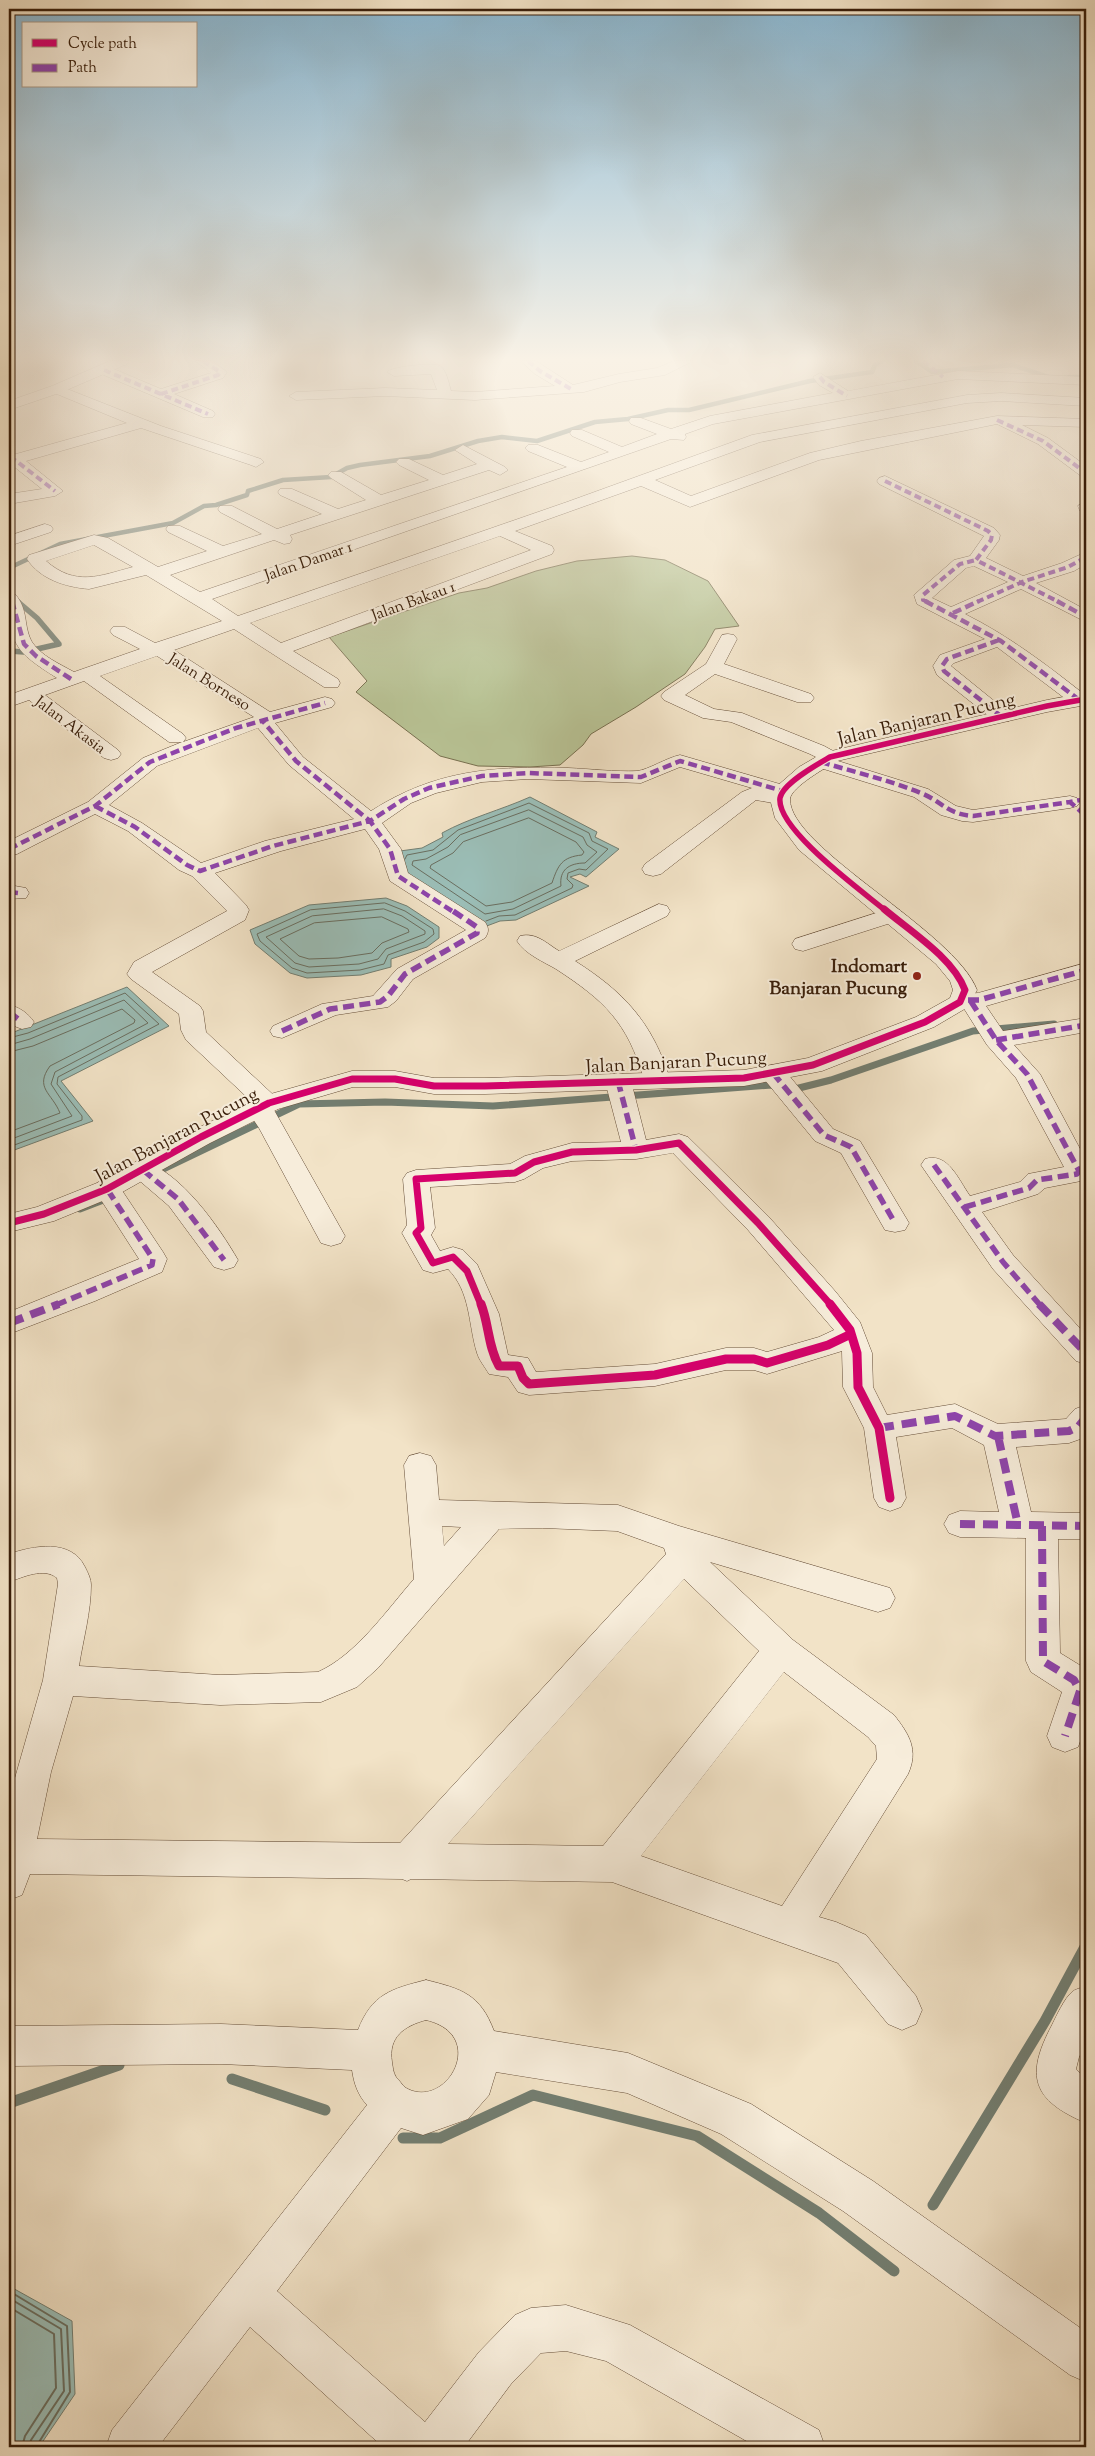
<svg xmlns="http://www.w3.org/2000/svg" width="1095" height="2456" font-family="'Sorts Mill Goudy',serif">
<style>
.green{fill:#b9c496;stroke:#787050}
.water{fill:#9bbeb7;stroke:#737e71}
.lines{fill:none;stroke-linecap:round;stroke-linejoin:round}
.shore-far1{stroke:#6a6e60;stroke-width:1}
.shore{stroke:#6a6e60;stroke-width:2}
.stream-far3{stroke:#737e71;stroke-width:4.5}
.stream-far2{stroke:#737e71;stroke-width:5.5}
.stream-far1{stroke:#737e71;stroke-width:7}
.stream{stroke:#737e71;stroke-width:11}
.minor-casing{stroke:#664e38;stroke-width:1}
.tertiary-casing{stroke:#664e38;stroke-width:1}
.minor{fill:#f7eddb;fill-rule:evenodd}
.tertiary{fill:#f7eddb;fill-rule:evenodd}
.quiet-far3{stroke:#8e44ad;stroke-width:4;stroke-dasharray:7 4;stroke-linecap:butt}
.quiet-far2{stroke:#8e44ad;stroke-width:4.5;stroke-dasharray:9 4.5;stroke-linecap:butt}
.quiet-far1{stroke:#8e44ad;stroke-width:5.5;stroke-dasharray:11 5.5;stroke-linecap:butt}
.quiet{stroke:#8e44ad;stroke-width:8;stroke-dasharray:15 8;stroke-linecap:butt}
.cycleway-far2-casing{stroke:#f7eddb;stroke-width:8}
.cycleway-far1-casing{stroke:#f7eddb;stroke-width:10}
.cycleway-casing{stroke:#f7eddb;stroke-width:12}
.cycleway-far2{stroke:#d6006c;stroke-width:5.5}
.cycleway-far1{stroke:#d6006c;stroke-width:7}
.cycleway{stroke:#d6006c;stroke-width:9}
.poi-dot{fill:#8f2418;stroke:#f7eddb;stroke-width:2}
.labels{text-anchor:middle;stroke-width:4;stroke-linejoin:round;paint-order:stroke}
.far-street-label{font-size:16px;fill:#381d09;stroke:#f7eddb}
.street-label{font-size:19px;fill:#381d09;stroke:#f7eddb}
.poi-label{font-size:19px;font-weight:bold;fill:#381d09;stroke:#f7eddb;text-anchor:end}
</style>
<rect width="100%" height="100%" fill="#f2e3c7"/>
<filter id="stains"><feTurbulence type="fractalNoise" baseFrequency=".004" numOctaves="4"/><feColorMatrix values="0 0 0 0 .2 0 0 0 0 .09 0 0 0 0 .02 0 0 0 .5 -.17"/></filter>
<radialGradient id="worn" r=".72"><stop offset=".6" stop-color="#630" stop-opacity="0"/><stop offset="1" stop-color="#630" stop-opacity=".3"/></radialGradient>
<path class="green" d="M632,556l33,4 43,21 31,45 -24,3 -10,18 -20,27 -49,33 -45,27 -8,11 -23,20 -30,2 -52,-1 -38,-10 -84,-64 11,-11 -38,-44 130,-44 28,-5 49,-17 41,-10z"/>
<path class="water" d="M530,797l67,35 -2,5 24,12 -33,28 -6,-3 -10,3 19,9 -73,34 -16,1 -16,6 -83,-55 -1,-21 22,-3 21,-11 -1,-4c27,-15 59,-23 88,-36z
M386,898l21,8 32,21v11l-12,9 -36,12v8l-30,8 -54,3 -17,-5 -35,-29 -5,-14 59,-25z
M127,987l42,39 -108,55 32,40 -84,31v-118z
M9,2286l63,35 3,73 -36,53h-30z"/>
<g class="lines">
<path class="shore-far1" d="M529,810l54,27 4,8 10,7 -12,11c-16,0 -26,7 -24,23l-48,23 -28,5 -73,-49 1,-4 13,-2 22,-12 12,-12z
M529,818l47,24 8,10 -2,3c-20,2 -24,10 -30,28l-40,19 -26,4 -56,-38 1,-3 22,-12 10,-11z
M405,859l2,-4 26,-5 25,-20 71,-27 60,30 3,8 16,8 -22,21 -7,-1 -11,4 -1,6 6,6 -1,3 -57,27 -16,1 -13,5
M385,903l20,8 28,18 1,5 -10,8 -36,13 -4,9 -24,6 -53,3 -15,-5 -32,-27 -3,-7 53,-24z
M384,909l18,7 23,15v3l-39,15 -8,10 -19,5 -50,3 -14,-4 -29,-26 46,-21z
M382,917l26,12 1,3 -27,11 -10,10 -34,5 -29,1 -10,-3 -19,-17 34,-16z
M9,1038l19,-5 97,-40 34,31 -101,53 -1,7 25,32v4l-73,27
M9,1045l21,-6 94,-39 24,23 -93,49 -4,12 21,32 -63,24
M9,1052l24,-6 89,-37 13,11 -1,3 -84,43c-16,22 2,27 10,47l-51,19"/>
<path class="shore" d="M9,2291l58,35 3,66 -34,55
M9,2298l52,31 3,62 -33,49 -2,7
M9,2307l45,27 2,54 -31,48 -3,11"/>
<path class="stream-far3" d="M916,361l16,11 81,-7 35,12
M1069,377h17
M9,568l51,-24 113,-21 31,-17 12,-1 31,-10 1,-4 35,-11 48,-3 16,-9 13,-3 70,-9 48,-15 24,-4 35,4 58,-19 33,-3 40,-9h21l121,-29 62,-9 3,-7 7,-4
M9,594l10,8"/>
<path class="stream-far2" d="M9,651l15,1 35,-8 -22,-26 -20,-17"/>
<path class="stream-far1" d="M791,1090l40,-10 142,-49 81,-7
M161,1170l138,-66 86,-2 108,4 279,-21 5,3
M80,1209l26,-10"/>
<path class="stream" d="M232,2079l93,31
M9,2103l110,-38
M403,2138h37l93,-43 164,41 122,77 75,58
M933,2205l112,-184 41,-76"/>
<defs>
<path id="minor" d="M196,361h16l15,11 -4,6 -49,16 39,17 2,3 -2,3h-10l-104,-44 -2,-3 2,-3h10l52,22 50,-16z
M521,361h15l37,24 46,-11 38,-6 17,-7h19l-28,14 -45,7 -36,10 -109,8 -90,-4 -89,4 -7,-4 7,-4 89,-4 52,2 -6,-16 -37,2 -7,-4c4,-5 47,-10 53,-6 6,3 9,18 11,25l24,1 80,-6 -20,-12z
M958,371l128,6v8l-128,-6 -245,45 -28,10 1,3 -2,3 -13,-1 -459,160 26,17 329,-114 185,-67 215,-40 34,-2 85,5v8l-85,-5 -34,2 -207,39 -105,38 36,16 119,-43 51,-12 136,-25 89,3v8l-64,-2 26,13 38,28v12l-5,-2 -43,-32 -41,-20 -178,36 -129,47 -49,-21 -126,45 37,15 2,4 -2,4 -259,97 45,28 2,4 -2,4h-14l-90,-58 -60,21 96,62 55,-15 7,2 3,4 -3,4 -57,16 28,34 68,54c64,-41 122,-45 197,-43 23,1 47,4 69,3 11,-1 29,-13 43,-16l110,32 3,4 -5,5 1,2 -3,4 -7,2 -23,-4 -95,74 -8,2 -8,-2 -3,-5 3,-5 97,-72 10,-4 -72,-21 -39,16 -113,-4 -46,3 -46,11 -25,10 -29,20 19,26 7,24 77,49c4,6 4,10 0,16l-72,41 -17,22 -8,6 -52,8 -54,23 -9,-2 -3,-5 3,-5 49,-22 51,-8 24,-27 69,-39 -76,-49 -11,-32 -14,-20 -84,22 -66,22 31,32 3,5 -4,10 -93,52 48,34 3,5 3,21 76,71 -4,6 -4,1 71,126 -4,7 -10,3 -10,-3 -62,-115 -14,-21 6,-6 -65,-61 -5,-10 -2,-16 -48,-35 -4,-5 7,-12 93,-51 -35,-35 -13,-6 -51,-39 -33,-17 -78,40 -8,1v-14l79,-39 55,-44 39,-16h-13l-85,-61 -39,14 73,55 3,4 -3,4 -7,2 -7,-2 -75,-58 -20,7v-12l48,-17c-43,-27 -48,-34 -48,-85l6,1c14,16 8,32 17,48 9,14 28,22 42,30l66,-23 -27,-14 -3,-4 3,-4h12l30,16 67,-22 -76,-46 -57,14c-24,-2 -49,-10 -62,-30l2,-4 65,-20 14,3 50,29 49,-16 -39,-19 -2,-3 2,-3h12l43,20 39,-12 -42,-22 -2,-3 2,-3h12l45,23 45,-15 -42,-19 -2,-3 2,-3h12l46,20 28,-9 -35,-22 -3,-3 3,-3h10l40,23 48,-15 -30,-15 -3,-3 3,-3h10l34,16 34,-11 -22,-14 8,-5 42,22 3,3 -8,5 -11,-5 -199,65 2,4 -2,4 -6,1 -10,-4 -104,35 30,17 367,-125 -39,-16 -3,-3 3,-3h10l43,17 28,-10 -37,-16 -2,-3 2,-3h10l40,17 35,-13 -26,-10 -2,-3 2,-3h10l30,11 39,-13 123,-23 -14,-8 -6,-8 7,-4 28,18zM500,536l31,14 -250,93 -31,-20zM94,545l39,22c-34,9 -57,20 -87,-6zM157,656l97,61 -71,25 3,-4 -3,-4 -83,-58zM258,728l31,37 65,54 -89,22 -64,22 -59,-40 -33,-18 48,-39z
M57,385l104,41 100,33 3,3 -8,5 -5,-2 -110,-37 -115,33 37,30 -8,5 -46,8v-10l33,-5 -30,-24 -3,1v-10l118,-33 -75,-31 -2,-3z
M885,476l109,52 6,7 -1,5 -13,18 37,18 39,-13 24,-11v12l-12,7 -38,12 50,27v12l-65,-33 -56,25c44,22 82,51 120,81v8h-14l-74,-56 -43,16 -3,3 58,47 3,4 -3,4h-14l-58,-46 -4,-9 7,-11 45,-16 -68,-35 -3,-9 40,-35 16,-4 14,-20 -105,-52 -2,-3 2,-3zM974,566l34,16 -57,25 -19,-9 34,-30z
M1086,501v12l-6,-2 -2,-5z
M45,524l6,2 2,3 -2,3 -42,14v-10z
M728,634l6,1 3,4 -13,25 87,30 3,4 -3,4h-14l-82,-28 -30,21 29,14 28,4 82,33 13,7 3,4 -2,4 90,28 28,17 17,4 97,-14 7,2 3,4 -3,4 -7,2 -97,14 -11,-1 -21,-6 -27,-18 -100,-31 -3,-4 5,-5 -6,-3 -79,-32 -28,-4 -39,-18 -3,-4 3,-4 42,-28 16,-29z
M9,885l17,3 3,5 -3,5 -17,1z
M659,904l8,2 3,5 -3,5 -92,45c49,31 77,61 95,118l-4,6 -9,2 -9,-2 -4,-6c-17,-57 -39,-78 -88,-110 -12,-7 -31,-15 -39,-28l3,-5c16,-4 26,7 39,15z
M892,908l8,2 3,5 -3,5 -97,31 -8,-2 -3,-5 3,-5z
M1086,963v14l-100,29 17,25 83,-13v14l-72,13 26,29 46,86v20l-41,8 -7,6 -56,18 31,43 73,80v29l-10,-3 -83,-92 -72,-104 4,-6c23,-7 33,20 45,37l50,-14 8,-8 36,-7 -48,-89 -29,-33 -24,-38 -9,-2 -4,-5 4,-5 24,-2z
M9,1005c10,2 19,8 25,17l-3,5 -9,2 -13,-5z
M773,1065l9,2 51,62 27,12 49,82 -4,7 -10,2 -10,-2 -44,-77 -26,-12 -51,-62 -4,-6 4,-6z
M618,1073l9,2 4,6 15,59 33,-6 9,3 80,79 67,75 25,31 12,31 1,34 14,28 68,-11 43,20 68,-5 9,-10 11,-4v32l-17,6 -53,4 15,65 55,1v26h-28l2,114 26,16v56l-8,22 -13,5 -13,-5 -5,-11 15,-44 -31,-20 -5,-11v-123l-66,-1 -11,-4 -5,-9 5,-9 11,-4 39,1 -15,-67 -32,-17 -56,9 10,61 -5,9 -11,4 -11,-4 -5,-9 -10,-70 -21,-41 -1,-36 -75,23 -13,-4h-28l-71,16 -126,9 -11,-3 -10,-15 -19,-3c-4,-7 -10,-14 -12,-21 -9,-29 -6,-61 -29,-84l-15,4 -10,-3 -21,-37 5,-8 -4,-46 4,-6 9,-3 94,-6 15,-8 47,-13 49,-1 -16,-61 4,-6zM673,1153l75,77 86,100 -15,7 -52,15 -13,-4h-28l-71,16 -119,8 -8,-14 -20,-3 -9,-41 -22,-50 -14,-14 -10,-3 -13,4 -9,-16 4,-7 -5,-41 85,-5 9,-3 19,-11 29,-7 64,-2z
M143,1161c38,11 76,66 95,99l-4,7 -10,3 -10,-3 -45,-61 -35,-30 -4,-6 4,-6z
M107,1180l10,3 46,69 4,7 -5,13 -67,29 -86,33v-22l130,-53 -45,-70 3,-6z
M420,1453l11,3 5,9 3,35 179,5 61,21 211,62 5,10 -5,10 -12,4 -168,-50 83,78 101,75c15,19 25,35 14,59l-89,143 17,5 30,13 50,61 6,14 -6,14 -14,6 -14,-6 -50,-61 -226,-81 -201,-3 -4,2 -5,-2 -372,-5 -8,21 -13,5v-101l34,-119 15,-96 -1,-6c-13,-11 -34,-1 -48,4v-28c24,-8 62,-16 76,13 3,6 6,12 6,18 0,27 -8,55 -12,81l141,9 98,-3c38,-17 69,-62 96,-93l-10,-114 5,-9zM442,1526l19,1 -17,19zM543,1528l74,3 47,17 2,6 -266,289 -363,-4 14,-67 22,-76 147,9 101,-3 36,-15 21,-19 121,-139zM684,1579l75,72 -156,195 -155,-2zM784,1672l84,65 8,9 1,13 -95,147 -141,-50z
M426,1980c36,9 54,14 68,51l134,22 123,51 122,77 213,151v50l-16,-7 -227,-164 -122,-77 -94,-41 -131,-21 -7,23 -21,24 -45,16 -22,-7 -124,163 148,131 54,-70 36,-37 16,-7 35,-3 64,20 189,105 6,17h-68l-151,-86 -40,-10 -25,2 -30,31 -47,63h-81l-133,-120 -92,120h-52l6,-17 255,-325c-9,-10 -13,-21 -15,-35l-131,-6 -212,2v-40l212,-2 137,6c14,-36 33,-41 68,-50zM426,2020c64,15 20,91 -20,68 -3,-2 -7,-8 -10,-11 -3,-5 -3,-9 -4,-15 -4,-25 12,-36 34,-42z
M1086,1986v57l-7,14 -3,12 10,10v44c-54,-23 -61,-47 -34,-98 5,-10 12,-26 20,-33 3,-3 10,-4 14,-6z"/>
<path id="tertiary" d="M110,361h19l-2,3 -65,28 -53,18v-9l43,-15z
M1086,693v12l-39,7 -210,49c-10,6 -46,26 -47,38 -1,49 165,132 187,191l-9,17 -34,20 -112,44 -78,15 -259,8h-51l-39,-7h-42l-75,22 -68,34 -93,52 -63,26 -45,11v-18l28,-7 60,-24 95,-52 68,-34 92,-26h43l39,7h51l259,-8 64,-12 108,-41 34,-19 3,-8 -3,-9 -14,-17 -137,-114 -24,-32 -5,-19 6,-12 23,-20 24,-14 224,-53z"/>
</defs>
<use href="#minor" class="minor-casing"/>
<use href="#tertiary" class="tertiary-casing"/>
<use href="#minor" class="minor"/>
<use href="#tertiary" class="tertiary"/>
<path class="quiet-far3" d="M528,361l12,10 31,18
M923,361l20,16
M104,370l104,44
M820,377l4,5 23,14
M161,394l57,-19 2,-3 -17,-11
M997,420l46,21 43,32
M9,461l6,-1 40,31
M885,481l103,50 4,4 -1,5 -15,20 83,42
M1086,506v2
M9,598l4,4
M928,602l-5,-2v-5l37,-31 16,-4
M977,602l45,-20 46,-15 18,-10"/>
<path class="quiet-far2" d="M12,601l12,43 12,12 35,23
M925,601l76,40 77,58
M1057,601l29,16
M953,613l26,-12
M999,640l-52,19 -5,7 2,5 58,46
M821,762c33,10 68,18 100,31 22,9 26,21 52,23l97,-14
M1086,799l-16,3 16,14
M95,806l40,21 52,38 13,6 73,-25 97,-25 -74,-60 -34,-41
M9,849l86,-43 55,-44 86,-34 89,-25
M9,892l9,1
M452,911l-54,-35 -8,-27 -20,-28 34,-22 25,-11 53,-12 46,-3 113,4 39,-16 103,30"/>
<path class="quiet-far1" d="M968,1000h11l107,-30
M9,1012l13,10
M282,1031l48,-22 50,-7 8,-6 17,-22 72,-41v-6l-27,-18
M996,1040l90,-15
M773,1073l51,62 27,12 44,76
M618,1081l18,69
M934,1165l69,97 37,43
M143,1170l35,29 46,61
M965,1207l64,-19 8,-8 40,-6 2,-3 -52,-97 -31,-34 -26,-40
M56,1305l96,-40 1,-6 -46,-70"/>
<path class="quiet" d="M1039,1304l47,49
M9,1323l50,-19
M879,1428l76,-12 40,20 74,-5 9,-4 8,-10
M998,1436l20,89
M960,1524l126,2
M1042,1526l1,135 31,19 6,11 -15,45"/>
<defs>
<path id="cycleway-far2" d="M886,911c-24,-20 -110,-82 -106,-113 3,-15 38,-34 50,-41l217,-51 39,-7"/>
<path id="cycleway-far1" d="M9,1223l35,-9 63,-25 94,-52 68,-34 83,-24h43l39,7h51l259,-8 69,-13 112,-43 35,-20 5,-12c-12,-32 -55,-59 -81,-81
M481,1305l-14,-34 -14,-14 -20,6 -17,-30 5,-5 -5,-49 99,-6 19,-11 38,-10 64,-2 43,-7 79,80 73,82"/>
<path id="cycleway" d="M481,1304c8,20 7,43 18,62h19l5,12 6,6 126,-9 71,-16h28l13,4 61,-18 23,-11
M830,1304l20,26 7,23 1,34 21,41 11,70"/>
</defs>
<use href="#cycleway-far2" class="cycleway-far2-casing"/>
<use href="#cycleway-far1" class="cycleway-far1-casing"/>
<use href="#cycleway" class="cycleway-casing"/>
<use href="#cycleway-far2" class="cycleway-far2"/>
<use href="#cycleway-far1" class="cycleway-far1"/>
<use href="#cycleway" class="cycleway"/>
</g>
<linearGradient id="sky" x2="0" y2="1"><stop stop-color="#89b8d4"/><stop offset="0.51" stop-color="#f9f2e6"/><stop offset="1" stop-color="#f9f2e6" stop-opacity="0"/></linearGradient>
<rect width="1095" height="705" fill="url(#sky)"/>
<circle class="poi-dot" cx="917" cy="976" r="5"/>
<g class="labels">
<g class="far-street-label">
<text transform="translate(308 560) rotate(-19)" y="6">Jalan Damar 1</text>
<text transform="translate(413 600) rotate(-20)" y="6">Jalan Bakau 1</text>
<text transform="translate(210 681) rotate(32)" y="6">Jalan Borneso</text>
<text transform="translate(71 724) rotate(37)" y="6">Jalan Akasia</text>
</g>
<g class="street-label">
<text transform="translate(926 718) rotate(-13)" y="7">Jalan Banjaran Pucung</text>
<text transform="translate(676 1061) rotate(-3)" y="7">Jalan Banjaran Pucung</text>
<text transform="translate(176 1134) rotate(-28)" y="7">Jalan Banjaran Pucung</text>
</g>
<g class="poi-label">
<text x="907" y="972">Indomart<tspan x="907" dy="22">Banjaran Pucung</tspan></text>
</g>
</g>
<rect width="1095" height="2456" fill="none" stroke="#f2e3c7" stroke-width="30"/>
<rect x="10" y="10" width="1075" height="2436" fill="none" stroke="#381d09" stroke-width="2.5"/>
<rect x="15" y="15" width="1065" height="2426" fill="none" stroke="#381d09"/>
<rect x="22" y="22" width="175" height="65" fill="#f7eddb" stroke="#ab9a87"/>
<rect x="32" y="39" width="25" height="8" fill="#d6006c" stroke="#ab9a87"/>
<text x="68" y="48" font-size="15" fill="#381d09">Cycle path</text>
<rect x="32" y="64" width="25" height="8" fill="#8e44ad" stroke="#ab9a87"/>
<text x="68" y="72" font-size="15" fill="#381d09">Path</text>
<rect width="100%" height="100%" filter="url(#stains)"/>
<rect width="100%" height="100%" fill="url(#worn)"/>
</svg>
